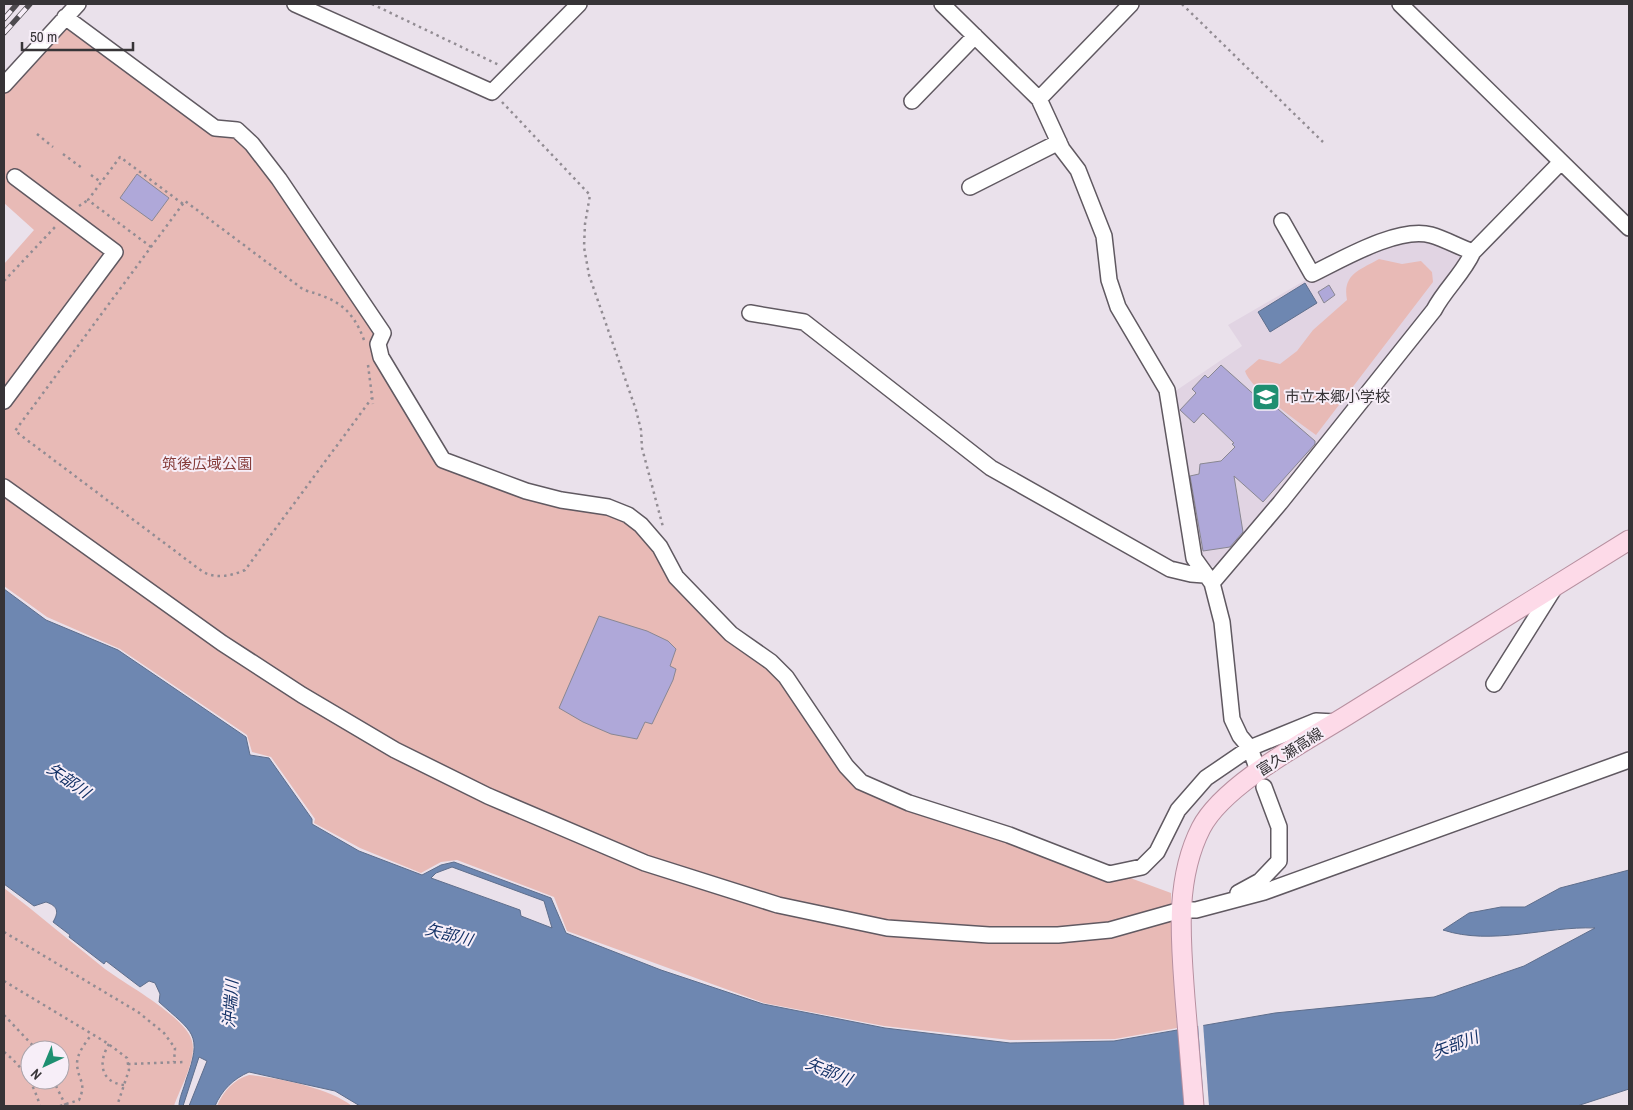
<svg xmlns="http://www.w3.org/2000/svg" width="1633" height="1110" font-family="'Archivo Narrow','Noto Sans JP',sans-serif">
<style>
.built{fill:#e1d4e3}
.green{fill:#e8bab6;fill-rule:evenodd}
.water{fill:#6e87b1;stroke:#5e6e8c;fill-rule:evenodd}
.pier{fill:#eae1eb}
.building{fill:#afa8d9;stroke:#898792}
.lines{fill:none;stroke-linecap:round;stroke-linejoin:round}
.minor-casing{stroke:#605961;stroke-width:18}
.major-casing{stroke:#b790a0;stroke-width:21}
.path{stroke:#928c93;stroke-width:2.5;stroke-dasharray:2.5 4;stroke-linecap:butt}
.minor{stroke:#fff;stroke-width:15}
.major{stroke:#fddae8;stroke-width:19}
.rail-casing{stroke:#4e4b4f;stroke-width:5.5}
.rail{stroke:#f7eef8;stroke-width:4;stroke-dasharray:11;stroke-linecap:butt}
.labels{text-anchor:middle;stroke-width:4;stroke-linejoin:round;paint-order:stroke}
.poi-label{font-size:15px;fill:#373437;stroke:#f7eef8;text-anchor:start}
.park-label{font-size:15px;fill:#863d3b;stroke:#f7eef8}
.street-label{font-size:15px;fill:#373437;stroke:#f7eef8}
.water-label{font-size:16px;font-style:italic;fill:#143267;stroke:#f7eef8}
</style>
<rect width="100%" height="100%" fill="#eae1eb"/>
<path class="built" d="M1421,238l40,16 3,7 -33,44 -210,260 -12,2 -8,-12 -27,-163 68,-46 -14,-21 81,-47 67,-30z"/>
<path class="green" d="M66,24l172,112 38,45 101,147 -3,21 62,106 178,57 62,49 13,20 42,46 53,39 57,92 29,24 301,111 6,135 -62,11 -105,1 -126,-14 -120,-23 -197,-72 -13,-34 -97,-37 -16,2 -20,11 -61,-25 -46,-25 1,-4 -44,-62 -19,-5 -5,-17 -127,-86 -73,-32 -43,-31v-322l30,-34 -30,-27v-110z
M1379,259l23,5 19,-3 11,11 1,10 -117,153c-17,-13 -66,-46 -71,-64l14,-12 21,5 17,-13 16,-21 34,-30c-5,-26 13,-30 32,-41z
M4,888c34,26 67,54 101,81 20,15 81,48 87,72 5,19 -12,47 -18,65h-170zM30,1050h30v30h-30z
M249,1075c30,3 80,13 103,31h-135c6,-14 17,-27 32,-31z"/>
<path class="water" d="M1305,283l12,20 -47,29 -12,-20z
M4,589l42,31 72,30 128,87 4,18 19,3 43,61v5l47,27 63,24 19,-10 13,-3 97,36 15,35 95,37 102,34 122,24 125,15 104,-2 161,-28 159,-16 90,-31 71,-38c-49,-2 -103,18 -152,2l26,-17 32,-6h24l35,-19 69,-18v219l-52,17h-1217l-25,-15 -86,-19c-16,7 -27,18 -34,34h-26l18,-45 -8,-4 -16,49h-4c0,-8 5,-18 7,-26 17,-47 7,-47 -27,-78l1,-8 -5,-11 -6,-2 -9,6 -34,-26 -2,3 -35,-27 1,-2 -17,-13c6,-10 5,-16 -7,-20l-12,4 -30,-22zM452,867l92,34 8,27 -31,-12 -1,-6 -89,-32 5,-5z"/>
<path class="pier" d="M1203,1023l6,83h-5l-6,-82z"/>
<path class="building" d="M137,174l32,24 -17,23 -32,-23z
M1329,285l6,10 -11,8 -6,-11z
M1221,365l47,42 3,-4 44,38v3l-52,58 -29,-26 9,56 -13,15 -27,4 -13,-75 9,-2 1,-10 21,-3 14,-14 -3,-3 2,-1 -31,-30 -9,10 -14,-13 16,-17 -4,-4 13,-14 3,3z
M599,616l48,15 21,10 8,8 -6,17 6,3 -3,11 -21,44 -7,-2 -8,17 -26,-5 -28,-12 -24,-14z"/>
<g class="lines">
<defs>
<path id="minor" d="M295,4l197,88 87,-88
M942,4l97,95 23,50 16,21 26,66 5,44 9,27 49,83 27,168 18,25 10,39 10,97 8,17 10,12 6,17
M1400,4l229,224
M65,17l150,111 22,2 15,14 27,35 104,154 -5,11 3,13 62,103 83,31 35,9 47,7 20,8 13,10 19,22 16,30 55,57 40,28 15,15 60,89 15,16 48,21 100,32 100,39 33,-7 15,-15 21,-42 28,-32 44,-30 66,-27 19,1
M4,85l74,-81
M1039,99l92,-95
M912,101l63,-65
M970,187l89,-45
M1282,221l30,53c29,-14 86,-48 119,-39 14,4 28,12 42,17
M750,313l54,9 187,146 179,101 21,5 13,1
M4,401l111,-149 -100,-75
M4,487l218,156 80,52 93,55 93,46 157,67 133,42 109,23 102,7h69l52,-5 71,-20h15l68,-18 365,-132
M1212,583l68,-80 154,-193c11,-21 29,-36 39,-58l88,-90
M1494,684l61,-97
M1238,893l22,-12 19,-20v-34l-15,-40"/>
<path id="major" d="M1194,1106c-3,-36 -6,-72 -9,-108 -4,-56 -11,-117 16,-170 22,-43 103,-86 145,-112 94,-59 189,-117 283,-176"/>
</defs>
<use href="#minor" class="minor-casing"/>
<use href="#major" class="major-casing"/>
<path class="path" d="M372,4l127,61
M1182,4l141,138
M502,102l88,93 -5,29 -1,23 5,28 47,135 5,20 1,18 21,79
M37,134l16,13
M63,154l19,14
M91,175l10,7
M79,206l9,-6
M151,247l-63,-47 32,-43 63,47
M4,281l52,-55
M364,340c-12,-32 -27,-41 -60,-50l-119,-89 -170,230 188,141c14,7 28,4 42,-2l127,-172
M368,365l5,39
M4,932l134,80 26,21 11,15 -1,14
M4,981l103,62 20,15 2,12 -12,36
M4,1015l33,35
M109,1044c-11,18 -9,38 15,41
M4,1052c18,14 30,32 36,54
M128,1064l56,-2
M53,1080l13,26
M60,1106l19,-6c8,-18 -1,-19 -2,-36 0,-11 8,-20 14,-29"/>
<use href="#minor" class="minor"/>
<use href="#major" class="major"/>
<defs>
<path id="rail" d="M4,19l13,-15
M4,33l26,-29"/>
</defs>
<use href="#rail" class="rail-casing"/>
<use href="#rail" class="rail"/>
</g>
<defs>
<symbol id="school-square" viewBox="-11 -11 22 22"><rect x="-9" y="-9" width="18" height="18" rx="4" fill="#1e8f71" stroke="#f7eef8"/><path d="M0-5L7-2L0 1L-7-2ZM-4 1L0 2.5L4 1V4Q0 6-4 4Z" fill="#fff"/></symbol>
</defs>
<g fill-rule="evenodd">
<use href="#school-square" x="1250" y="381" width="32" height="32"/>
</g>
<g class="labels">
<g class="poi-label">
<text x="1285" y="402">市立本郷小学校</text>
</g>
<g class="park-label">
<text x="207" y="469">筑後広域公園</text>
</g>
<g class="street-label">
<text transform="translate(1290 752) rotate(-33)" y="5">富久瀬高線</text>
</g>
<g class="water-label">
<text transform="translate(69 780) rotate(35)" y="6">矢部川</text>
<text transform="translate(449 934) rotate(14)" y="6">矢部川</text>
<text transform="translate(230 1004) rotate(-86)" y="6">沖端川</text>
<text transform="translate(1455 1044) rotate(-20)" y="6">矢部川</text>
<text transform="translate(829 1071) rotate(22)" y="6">矢部川</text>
</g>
</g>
<rect width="1633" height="1110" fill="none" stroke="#373437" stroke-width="10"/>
<g transform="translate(45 1065) rotate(224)"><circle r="24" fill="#f7eef8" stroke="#aaa4ab"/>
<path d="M0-4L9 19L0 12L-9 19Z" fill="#1e8f71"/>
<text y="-8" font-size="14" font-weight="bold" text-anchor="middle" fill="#373437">N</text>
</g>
<path d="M22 42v8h111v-8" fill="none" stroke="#373437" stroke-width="2.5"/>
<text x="30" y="42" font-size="15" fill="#373437" stroke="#f7eef8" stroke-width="4" paint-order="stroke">50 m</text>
</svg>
